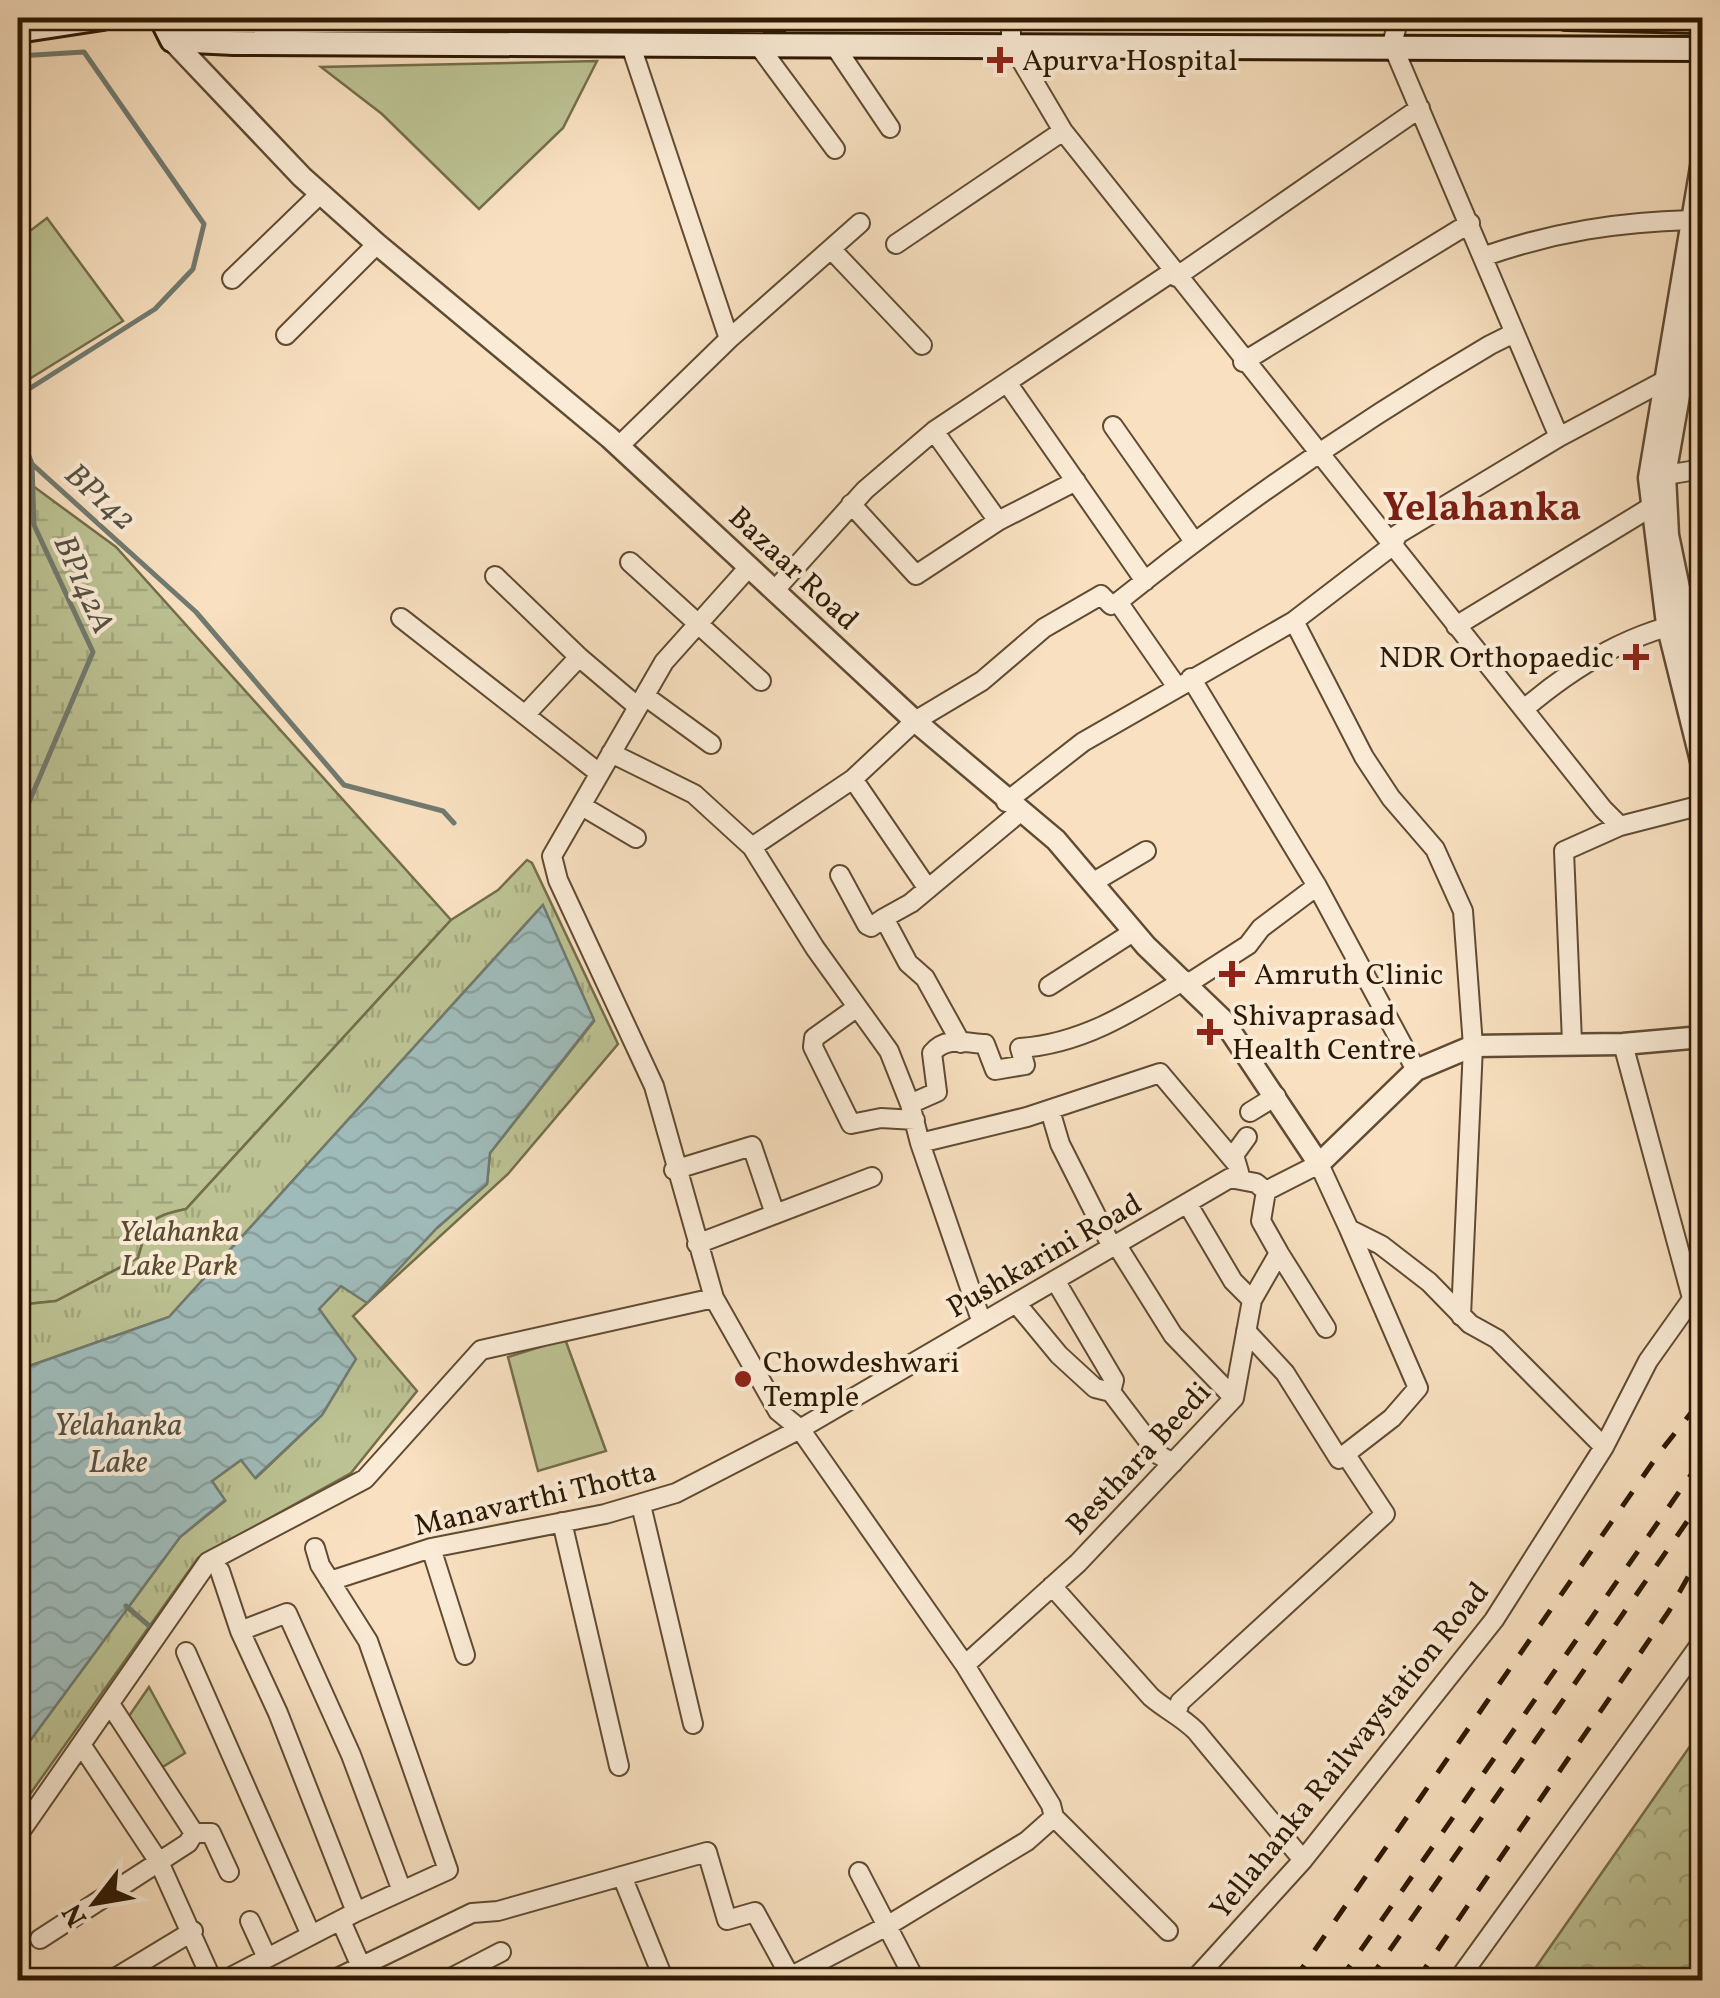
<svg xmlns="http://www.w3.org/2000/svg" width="1720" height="1998" font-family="Vollkorn,serif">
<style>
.grass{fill:#bcc293;stroke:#746e4b;stroke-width:2.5}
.forest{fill:url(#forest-crowns);stroke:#746e4b;stroke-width:2.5}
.wetland{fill:url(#wetland-marsh);stroke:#746e4b;stroke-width:2.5}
.park{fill:url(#park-tufts);stroke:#746e4b;stroke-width:2.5}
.water{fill:url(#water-waves);stroke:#717a70;stroke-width:2.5}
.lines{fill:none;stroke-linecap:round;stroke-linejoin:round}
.stream{stroke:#717a70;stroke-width:5}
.minor-casing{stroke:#604b32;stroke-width:22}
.tertiary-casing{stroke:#604b32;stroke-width:25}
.secondary-casing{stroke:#2d1903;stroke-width:28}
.minor{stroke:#faebd6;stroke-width:18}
.tertiary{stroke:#faebd6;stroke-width:20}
.secondary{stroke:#faebd6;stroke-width:22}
.rail{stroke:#2d1903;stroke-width:5;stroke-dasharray:18 18;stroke-linecap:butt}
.poi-dot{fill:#8f2418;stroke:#faebd6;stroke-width:4}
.labels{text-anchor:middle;stroke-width:8;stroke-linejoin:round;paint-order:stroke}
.poi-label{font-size:30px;fill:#2d1903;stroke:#faebd6;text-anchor:start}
.street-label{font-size:30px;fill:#2d1903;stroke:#faebd6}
.park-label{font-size:30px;font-style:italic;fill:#584c2e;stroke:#faebd6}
.water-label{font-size:32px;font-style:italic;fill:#555243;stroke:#faebd6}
.district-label{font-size:40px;font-weight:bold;fill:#7a1f14;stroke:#faebd6}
</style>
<defs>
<pattern id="forest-crowns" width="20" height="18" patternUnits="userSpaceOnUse" patternTransform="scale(2.5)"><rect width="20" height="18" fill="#bcc293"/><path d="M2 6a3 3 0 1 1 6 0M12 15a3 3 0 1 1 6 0" fill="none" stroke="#a2a67d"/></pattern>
<pattern id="wetland-marsh" width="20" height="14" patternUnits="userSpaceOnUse" patternTransform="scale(2.5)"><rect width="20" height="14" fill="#bcc293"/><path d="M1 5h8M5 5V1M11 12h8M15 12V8" fill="none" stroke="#a2a67d"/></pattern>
<pattern id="park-tufts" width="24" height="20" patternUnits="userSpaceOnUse" patternTransform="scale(2.5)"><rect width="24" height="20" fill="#bcc293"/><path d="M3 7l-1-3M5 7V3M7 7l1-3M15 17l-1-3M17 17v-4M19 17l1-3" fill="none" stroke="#a2a67d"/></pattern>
<pattern id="water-waves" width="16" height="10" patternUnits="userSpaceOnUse" patternTransform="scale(2.5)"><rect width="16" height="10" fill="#9fbbb9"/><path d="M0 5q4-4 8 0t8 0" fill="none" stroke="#89a09d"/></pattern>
</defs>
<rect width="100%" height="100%" fill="#f8e0c0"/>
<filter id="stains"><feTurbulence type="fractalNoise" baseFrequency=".002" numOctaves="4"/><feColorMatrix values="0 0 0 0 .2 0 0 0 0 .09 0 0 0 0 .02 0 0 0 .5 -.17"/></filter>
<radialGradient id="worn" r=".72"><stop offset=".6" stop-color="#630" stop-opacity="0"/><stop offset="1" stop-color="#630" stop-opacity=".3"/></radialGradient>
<path class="grass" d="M597,61l-34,67 -84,81 -97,-95 -61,-47z
M47,218l76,103 -105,65v-146z
M565,1339l41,112 -68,20 -30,-114z
M149,1687l36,66 -24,15 -32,-52z"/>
<path class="forest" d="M1702,1729v251h-175z"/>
<path class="wetland" d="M18,475l98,72 335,373 -265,289c-38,8 -38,13 -48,49l-82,43 -38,4z"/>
<path class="park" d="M527,860l5,3 86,181 -110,130 -155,142 64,75 -66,82 -153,85 -180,253v-54l162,-220 45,-36 -13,-20 29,-21 15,18 66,-63 33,-56 -36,-50 22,-23 96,-58 50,-44 3,-31 104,-132 -52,-115 -373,411 -151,53v-65l38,-4 82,-43c10,-36 10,-41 48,-49l265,-289 47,-30z"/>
<path class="water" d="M543,905l51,115 -104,133 -3,31 -50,44 -70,75 -26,-17 -22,23 37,50 -34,56 -67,63 -14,-18 -29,21 13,19 -45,37 -162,220v-387l151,-53z"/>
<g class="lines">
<path class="stream" d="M18,56l66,-4 120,172 -11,45 -38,40 -134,85 2,47 9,23 164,148 148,173 99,26 11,12
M18,828l75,-176 -59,-127 -2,-61
M126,1606l28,24"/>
<defs>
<path id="minor" d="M1011,18v25l52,88 540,678 17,17 82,-21
M1399,18l-7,26 167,393
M758,45l77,104
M834,45l56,83
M896,244l167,-113
M831,249l91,96
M1485,256c69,-24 133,-34 206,-36
M1176,277l244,-169
M232,279l89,-86
M286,335l91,-91
M729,339l131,-116
M1243,362l227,-139
M1008,384l137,197
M1113,426l80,114
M934,431l64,90 78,-40
M619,446l110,-107 -98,-293
M1654,477l48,-8
M851,504l65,71 82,-54
M630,562l131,119
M749,567l-85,95 -112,194 6,24 96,206 60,212 64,113 22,18 165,236 86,140 3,12 114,114
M495,576l84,81
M774,591l91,-101 69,-59 238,-159
M1118,602l59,85
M401,618l198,155
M1294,621l70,136 27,41 44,51 28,62 10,135 -12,270
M1456,626l195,-119 11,-2
M1191,678l126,208
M645,696l66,48
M1524,709c53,-45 110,-79 178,-90
M525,715l54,-58 59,50
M611,753l83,41 58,53 63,101 74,103 21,53
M853,779l75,110
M1006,802l77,-60 211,-121 98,-75 6,-12 161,-97 103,-55 13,1
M582,806l54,32
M752,847l101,-68 62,-58 67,-40 62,-53 57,-33 10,10 7,-3c118,-95 241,-180 372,-257l18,-9 9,2
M840,875l27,50 4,2 13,-9
M1092,883l54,-32
M1189,983l59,-38 13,-17 56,-42 99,184
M1049,986l84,-54
M856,1008l-42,30 -1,9 38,77 30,-6 34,2
M1572,1042l-8,-191 56,-25
M961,1043l-36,-65 -17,-15 -24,-45 27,-15 109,-91
M1623,1044l69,254
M1050,1110l10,34 52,103
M1250,1112l26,-16
M920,1143l-10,-39 27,-12 -5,-39c14,-17 33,-10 53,-9l10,26 30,-5 -5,-17c62,-4 112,-36 164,-68
M674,1170l78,-24 22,65
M1239,1172l-5,-17 13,-18
M1187,1203l46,78 19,19
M697,1244l175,-67
M1116,1244l57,91 61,63
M1279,1253l47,75
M1055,1280l59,100 -3,12
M1016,1303l43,52 36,33 16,4 48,63 14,8
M982,1323l-62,-180 107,-26 133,-44 75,89
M1246,1331l39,42 54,86 53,-41 26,-30 -69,-159
M641,1505l52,219
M562,1522l57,244
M431,1548l34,107
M220,1571l20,60 38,82 78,199
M330,1581l101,-33 174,-34 71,-21 124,-64 430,-251 26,5 10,8 53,-27 30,65 32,16 48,37 41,42 27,15 107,108
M1052,1586l99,111c15,13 30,19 45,34l107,129
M240,1631l47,-18 64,142 51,136
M186,1652l125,283
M965,1665l113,-102 156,-165 18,-98 27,-47 -18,-32 5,-30
M110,1704l84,129
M1177,1712l3,-10 205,-188 -39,-59
M82,1746l77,116 53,118
M18,1835l190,-273 157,-83 116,-129 233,-52
M622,1876l42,104
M250,1921l17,37
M341,1921l26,59
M40,1939l148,-96 6,-10h17l18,39
M112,1980l81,-49
M225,1980l131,-68 92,-42 -80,-229 -48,-76 -5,-17
M333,1980l139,-67 26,-2 209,-59 20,68 28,-8 36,66
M447,1980l54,-28
M784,1980l103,-54 -28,-54
M915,1980l-28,-54 140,-85 27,-24
M1194,1980l109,-120 191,-240 110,-173 44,-86 54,-76
M1458,1980l244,-338"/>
<path id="tertiary" d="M172,40l130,137 75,67 233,194 305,283 141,119 90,106 77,74 96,144 97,-94 57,-24 150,-2 79,-7
M1702,161l-53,317 18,146 35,141
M1702,265l-37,210 3,60 34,164"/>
<path id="secondary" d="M161,18l11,22 62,3 1468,6
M195,18l1,4 586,-4
M1566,18l136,3
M18,31l85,-13"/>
</defs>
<use href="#minor" class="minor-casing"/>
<use href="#tertiary" class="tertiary-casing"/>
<use href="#secondary" class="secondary-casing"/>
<use href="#minor" class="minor"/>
<use href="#tertiary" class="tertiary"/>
<use href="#secondary" class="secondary"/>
<path class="rail" d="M1294,1980l366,-528 42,-53
M1340,1980l362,-521
M1369,1980l333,-480
M1417,1980l252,-369 33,-59"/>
</g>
<g class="poi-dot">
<path d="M995 45h10v10h10v10h-10v10h-10v-10h-10v-10h10z"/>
<path d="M1631 642h10v10h10v10h-10v10h-10v-10h-10v-10h10z"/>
<path d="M1227 959h10v10h10v10h-10v10h-10v-10h-10v-10h10z"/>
<path d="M1205 1017h10v10h10v10h-10v10h-10v-10h-10v-10h10z"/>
<circle cx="743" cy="1379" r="10"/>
</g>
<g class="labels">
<g class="poi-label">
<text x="1022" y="70">Apurva Hospital</text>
<text x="1614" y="667" text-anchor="end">NDR Orthopaedic</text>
<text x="1254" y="984">Amruth Clinic</text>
<text x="1232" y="1025">Shivaprasad<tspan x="1232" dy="34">Health Centre</tspan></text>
<text x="763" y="1372">Chowdeshwari<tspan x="763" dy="34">Temple</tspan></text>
</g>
<g class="street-label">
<text transform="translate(794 568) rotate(43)" y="10">Bazaar Road</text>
<text transform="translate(1044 1255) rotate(-30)" y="10">Pushkarini Road</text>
<text transform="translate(1138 1458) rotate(-47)" y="10">Besthara Beedi</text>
<text transform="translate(535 1498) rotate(-13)" y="10">Manavarthi Thotta</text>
<text transform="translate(1349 1750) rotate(-51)" y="10">Yellahanka Railwaystation Road</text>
</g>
<g class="park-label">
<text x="179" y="1241">Yelahanka<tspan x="179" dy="34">Lake Park</tspan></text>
</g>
<g class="water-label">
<text transform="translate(101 496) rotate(42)" y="11">BP142</text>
<text transform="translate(85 584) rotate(66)" y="11">BP142A</text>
<text x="118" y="1435">Yelahanka<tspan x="118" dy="37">Lake</tspan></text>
</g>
<g class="district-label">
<text x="1482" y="520">Yelahanka</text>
</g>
</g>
<rect width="1720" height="1998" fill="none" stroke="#f8e0c0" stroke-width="60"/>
<rect x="20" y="20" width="1680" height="1958" fill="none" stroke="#2d1903" stroke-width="5"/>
<rect x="30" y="30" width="1660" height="1938" fill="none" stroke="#2d1903" stroke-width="2.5"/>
<g transform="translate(95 1903) rotate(239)" stroke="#faebd6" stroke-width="8" paint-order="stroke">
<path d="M0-8L18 38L0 25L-18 38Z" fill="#2d1903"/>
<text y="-15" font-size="28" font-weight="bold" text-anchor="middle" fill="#2d1903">N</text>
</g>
<rect width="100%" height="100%" filter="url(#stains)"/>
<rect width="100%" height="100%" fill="url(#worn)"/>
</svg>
